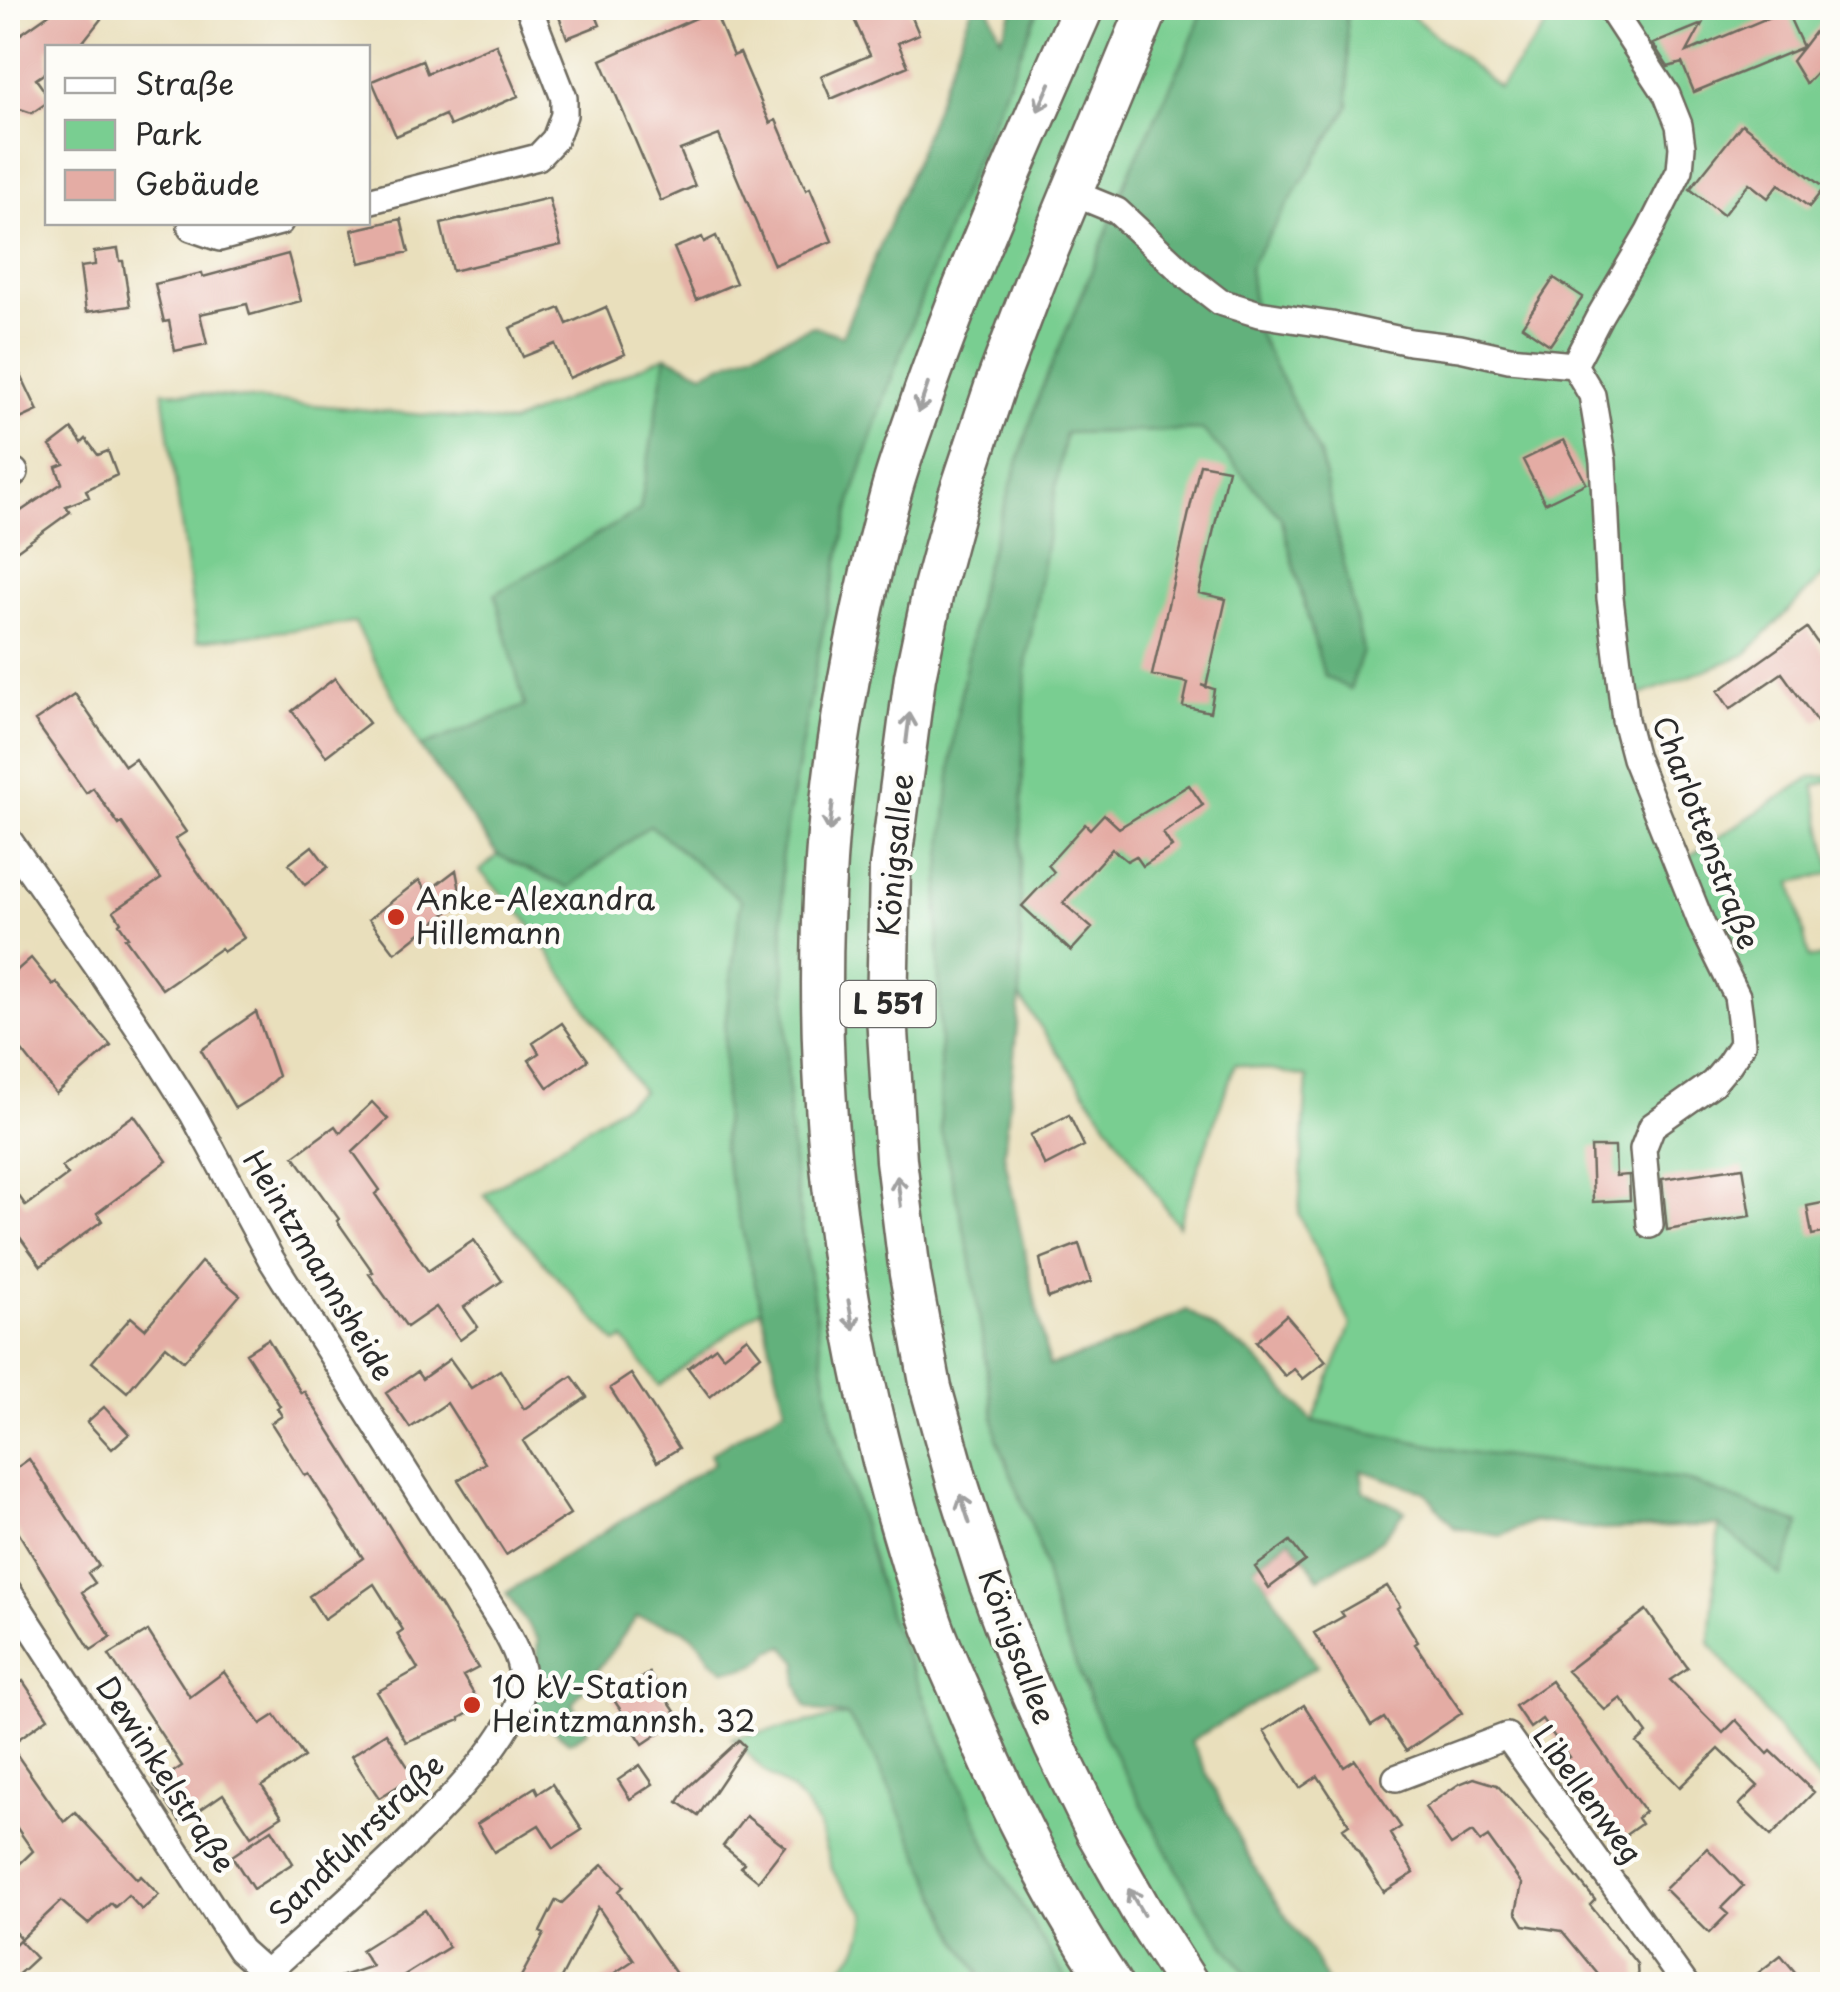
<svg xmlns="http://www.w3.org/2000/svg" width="1840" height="1992" font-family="'Playpen Sans',sans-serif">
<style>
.green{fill:#79ce91;stroke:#527c5e;stroke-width:2.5}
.forest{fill:#62b17b;stroke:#466e53;stroke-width:2.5}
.building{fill:#e4aca4}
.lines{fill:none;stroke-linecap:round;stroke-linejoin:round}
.minor-casing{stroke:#6e6a5e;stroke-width:30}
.primary-casing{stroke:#6e6a5e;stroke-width:45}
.minor{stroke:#fff;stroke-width:25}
.primary{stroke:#fff;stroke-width:40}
.oneway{stroke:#a0a0a0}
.poi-dot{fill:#c8321e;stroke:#fdfcf7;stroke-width:4}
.labels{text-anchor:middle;stroke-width:9;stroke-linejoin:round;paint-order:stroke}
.shield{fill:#fdfcf7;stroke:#6a6a68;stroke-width:2.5}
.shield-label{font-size:28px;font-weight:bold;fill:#2b2b2b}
.street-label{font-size:30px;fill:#2b2b2b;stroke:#fdfcf7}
.poi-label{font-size:30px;fill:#2b2b2b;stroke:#fdfcf7;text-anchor:start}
</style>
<rect width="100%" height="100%" fill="#fdfcf7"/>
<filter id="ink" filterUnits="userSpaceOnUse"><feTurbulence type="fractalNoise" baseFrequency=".01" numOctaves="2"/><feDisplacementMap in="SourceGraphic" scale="20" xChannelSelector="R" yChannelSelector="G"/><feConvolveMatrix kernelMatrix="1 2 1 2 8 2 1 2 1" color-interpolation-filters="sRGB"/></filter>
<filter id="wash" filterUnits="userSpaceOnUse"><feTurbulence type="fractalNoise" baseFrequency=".0048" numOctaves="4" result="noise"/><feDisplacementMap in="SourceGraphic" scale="40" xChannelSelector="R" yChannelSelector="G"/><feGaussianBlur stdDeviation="2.25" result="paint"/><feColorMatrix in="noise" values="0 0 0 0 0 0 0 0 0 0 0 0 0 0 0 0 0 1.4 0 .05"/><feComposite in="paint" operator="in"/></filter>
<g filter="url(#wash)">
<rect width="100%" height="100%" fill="#e9dfbc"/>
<path class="green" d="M1039,8h165l-18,46 -57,119 -40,105 -49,115 -58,184 -27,150 -17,173 3,231 29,124 27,183 41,104 17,71 50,123 93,172 56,76h-185l-80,-133 -100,-235 -57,-196 -38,-246 -5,-62 -8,-254 39,-214 32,-146 36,-111 60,-160z
M1346,8h56l97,80 61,-80h272v558l-87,89 -110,42 11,57 39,105 126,-82 21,-1v5l-18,5 18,87 -40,9 17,76 23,-1v805l-12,21 -110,-140 9,-118 61,50 19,-52 -486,-102 38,-96 -52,-110 8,-138 -72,-13 -57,162 -158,-229 1,-161 5,-172 39,-231 138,-3 78,87 43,159 26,13 13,-38 -43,-196 -64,-126 -7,-63 100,-160z
M666,356l-26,154 -145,84 31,112 -106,41 -65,-124 -158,18 -34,-250 348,32z
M650,825l91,75 -16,126 -2,125 39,157 -103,78 -35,-47 -8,4 -132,-148 158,-103 -116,-173 -46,-48 18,-16 70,33z
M847,1715l26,38 87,190 19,31 -14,10h-145c31,-24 42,-30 46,-71l-28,-33 -6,-11 -14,-44 -11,-18 -15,-16 -25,-18 -35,-35z"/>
<path class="forest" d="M972,8h17l12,30 13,-30h25l-91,219 -60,160 -36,111 -32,146 -39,214 8,254 5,62 38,246 57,196 100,235 80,133h-83l-26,-41 -87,-190 -26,-38 -23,-2 -18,-6 -9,-24 1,-21 -14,-16 -14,5c-11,18 -27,18 -46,19l-14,-11 -8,-14 -18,-16 -47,-12 -65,87 16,27 -19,11 -35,-27 4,-75 -32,-47 208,-130 -4,-9 75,-46 -62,-257 2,-125 16,-126 -91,-75 -82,63 -70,-33 -78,-108 105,-41 -30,-112 145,-84 26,-154 37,17 110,-47 29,10 70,-166z
M1204,8h142l3,98 -100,161 7,62 64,126 43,196 -13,38 -26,-13 -43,-159 -78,-87 -138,3 -39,231 -5,172 -1,161 -16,157 45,212 58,-19 80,-37 66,45 60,66 148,30 225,29 114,44 -19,52 -62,-51 -115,5 -70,-9 -33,15 -46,-8 -30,-36 -64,-22 3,21 41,20 -25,30 -61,37 -29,-39 -35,27 62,100 -126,75 54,110 28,47 37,52 18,34h-74l-56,-76 -93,-172 -50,-123 -17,-71 -41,-104 -27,-183 -29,-124 -3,-231 17,-173 27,-150 58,-184 49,-115 40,-105 57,-119z"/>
<g id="blocks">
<path class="building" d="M58,8h35l8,11 -23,29h-30v23l-12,8 12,17v6l-16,11 -15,-5v-7l-9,-14v-44z
M576,8h17l7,17 -33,13 -9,-24z
M849,8h59l11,26 -21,9 10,23 -77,33 -10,-23 49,-21z
M1832,9v78l-16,-14 -10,11 -14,-23 11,-14 -109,45 -12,-29 -14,4 -15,-23 49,-20 -15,28 99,-42 17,37z
M714,10l19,46 7,-3 30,70 6,-3 30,70 4,-2 22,53 -58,24 -55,-130 -39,15 15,36 -34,15 -60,-141z
M496,44l22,52 -68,30 -5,-11 -49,21 -24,-55 50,-21 5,13z
M1742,124l82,64 -15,19 -30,-23 -11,14 -19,-15 -26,32 -33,-26z
M549,198l12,47 -109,26 -11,-47z
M401,219l8,33 -49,11 -8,-33z
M716,236l20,47 -40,17 -22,-52 28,-11 2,5z
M118,249l2,12h3l7,45 -44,6 -6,-45 15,-2 -1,-13z
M288,254l13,47 -51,14 -3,-11 -47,10 7,30 -32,7 -6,-30 -5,1 -9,-38 47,-11 1,4z
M1554,278l29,19 -33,48 -28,-19z
M606,307l19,47 -56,24 -14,-34 -32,13 -13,-29 50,-20 7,16z
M8,348l30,63 -20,9 -2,-5 -8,3z
M72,429l10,14 4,-4 12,16 10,-4 9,24 -31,15 3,7 -23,9 4,6 -62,45v-63l13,17 41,-28 -6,-16 8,-3 -14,-18z
M1564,440l22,43 -41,20 -22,-43z
M1200,464l28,5 -29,124 27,6 -20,88 -5,-2 13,4 -4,23 -27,-6 5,-23 -36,-8z
M1807,628l25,36v46l-15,12 -35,-49 -52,36 -12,-18z
M335,678l34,45 -43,33 -34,-45z
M75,694l50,72 10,-7 51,73 -11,7 69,99 -21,14 -2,-4 -59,41 -37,-51 3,-1 -9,-13 2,-2 -7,-11 47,-32 -39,-56 -3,2 -26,-37 -7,5 -51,-72z
M1189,785l14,20 -40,28 9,14 -29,19 -7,-10 -9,5 -15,-12 -49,54 29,25 -21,23 -49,-45 32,-34 -6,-7 37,-41 5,5 14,-15 15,14z
M312,846l16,21 -23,18 -16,-21z
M456,870l7,37 -13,3 -55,43 -26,-34 50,-39 8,12z
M31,958l22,27 3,-3 55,64 -55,48 -48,-61v-55z
M256,1012l22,64 -17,16 -26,16 -34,-58z
M562,1023l26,37 -40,28 -19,-28 10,-7 -6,-10z
M372,1102l16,17 -35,33 27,38 -5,4 53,77 46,-31 28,41 -38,26 14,20 -18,13 -24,-33 -29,20 -38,-53 4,-2 -36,-51 2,-2 -45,-63 41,-30 5,7z
M134,1115l33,46 -70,52 5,8 -61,45 -33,-45v-40l18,25 42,-31 -6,-8z
M1069,1115l15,31 -39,20 -15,-31z
M1591,1147h24l1,29 13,-1 1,25 -37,2z
M1743,1167l8,49 -84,14 -5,-51z
M1832,1201v30l-20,4 -5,-29z
M1079,1244l12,38 -43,16 -8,-39z
M201,1262l39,33 -56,66 -18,-15 -39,46 -35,-30 39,-45 14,12z
M1286,1315l40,46 -23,18 -9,-10 -9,7 -29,-34z
M747,1337l14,18 -51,42 -22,-29 28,-21 7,9z
M268,1339l33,54 3,-2 39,61 94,151 1,-1 40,66 -15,8 18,30 -21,12v2l-54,22 -29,-50 41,-23 -21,-35 6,-4 -29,-46 -50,35 -15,-23 54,-38 -54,-84 -4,2 -34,-53 11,-7 -5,-8 3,-2 -34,-53z
M450,1359l21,29 29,-18 24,39 48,-33 15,21 -64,44 47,73 -64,41 -48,-75 27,-17 -38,-60 -37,25 -24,-35 31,-21 5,7z
M631,1374l48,74 -22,14 -47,-74z
M104,1407l25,27 -17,15 -25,-27z
M29,1459l70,107 -11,7 7,10 -13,9 29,45 -20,13 -83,-134v-42z
M1290,1541l15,20 -36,27 -14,-21z
M1387,1586l13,20 -3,2 21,34 -3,2 47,69 -56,38 -22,-33 -13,8 -57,-93 30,-17 -3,-4z
M1646,1610l42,58 -18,12 53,53 13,-13 32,34 3,-3 43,41 -43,44 -32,-31 19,-19 -39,-37 -39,38 -43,-44 10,-9 -26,-36 -16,12 -38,-39z
M148,1631l42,66 34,-25 37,52 14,-9 29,42 -42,29 20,30 -31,20 -28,-42 -42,29 -27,-38 28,-19 -73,-111z
M649,1673l31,46 -37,25 -31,-47z
M23,1681l25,37 -38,27 54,77 11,-10 62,67 4,-3 18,19 -17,15 -14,-15 -13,12 -4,-4 -23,21 -27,-23 -40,38 -13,-15v-49l25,-24 -25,-36v-123z
M1551,1681l94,131 -8,6 4,6 -21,15 -7,-11 -2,2 -49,-69 7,-4 -27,-38 -12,9 -15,-22z
M1304,1705l40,62 11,-7 46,67 -11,7 24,39 -30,19 -41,-64 6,-4 -31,-48 -18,12 -36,-57z
M386,1733l28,43 -35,22 -28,-42z
M739,1740l6,6 -47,70 -20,-14 9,-14z
M640,1765l13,19 -23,15 -12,-19z
M1474,1778l23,7 55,61 43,54 -5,5 47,59 1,20h-32l-44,-53 -38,-6 -8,-13 6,-28 -34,-47 -8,5 -8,-10 -21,13 -26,-38 34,-23z
M552,1784l30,46 -28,18 -15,-23 -45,27 -17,-28 58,-37 3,6z
M746,1816l39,30 -27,35 -17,-14 3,-4 -21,-17z
M272,1829l21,34 -40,26 -21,-33z
M1707,1848l36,38 -22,22 7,6 -19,19 -44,-44z
M603,1864l21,22 -5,5 64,93h-85l36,-24 -36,-53 -40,77h-41l27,-50 -4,-2 16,-32 6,3z
M425,1910l24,37 -59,37h-59l-1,-4 42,-14 -11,-16z
M19,1940l17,18 -28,26v-33z
M1781,1955l24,29h-61z"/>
</g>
</g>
<g filter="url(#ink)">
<use href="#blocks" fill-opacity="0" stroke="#6e6a5e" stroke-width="2.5"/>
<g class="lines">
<defs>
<path id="minor" d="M1073,193l44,18 72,67 31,24 39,12 72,11 79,17 50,6 49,11 65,6
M368,201l170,-44 17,-18 9,-24v-17l-35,-90
M191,228l29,10 60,-16
M1574,365l18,30 11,66 7,137 15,122 10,38 67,167 35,71 3,22 2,26 -13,20 -16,19 -61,43 -9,23 7,76
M1574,365l25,-48 50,-85 31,-62 2,-23 -3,-22 -12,-30 -57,-87
M8,478l7,-6
M8,839l91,130 46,69 48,76 78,145 230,364c11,20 23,40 21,64 -4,72 -211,244 -268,297
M8,1591l232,359 38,34
M1396,1778l111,-42 178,248"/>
<path id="primary" d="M1083,8c-56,127 -113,254 -159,385 -11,33 -24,66 -33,99 -32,120 -57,245 -65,369 -17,258 21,516 105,760 11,32 27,64 40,96 39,93 85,183 140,267
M1148,8l-112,271 -41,108 -37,111 -24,89 -19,90 -25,191 -3,147 9,145 14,114 21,114 27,97 31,97 31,84 35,81 41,84 45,79 47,74"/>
</defs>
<use href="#minor" class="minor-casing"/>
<use href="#primary" class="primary-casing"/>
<use href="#minor" class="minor"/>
<use href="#primary" class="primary"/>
</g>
<defs><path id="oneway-shaft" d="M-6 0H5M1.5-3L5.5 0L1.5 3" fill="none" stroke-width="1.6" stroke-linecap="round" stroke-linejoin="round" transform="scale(2.5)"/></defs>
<g class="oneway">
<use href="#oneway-shaft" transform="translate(1044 97) rotate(114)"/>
<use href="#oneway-shaft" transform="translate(923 398) rotate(109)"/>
<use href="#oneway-shaft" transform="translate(908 728) rotate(-83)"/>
<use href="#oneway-shaft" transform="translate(831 817) rotate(97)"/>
<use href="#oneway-shaft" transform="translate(899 1191) rotate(-97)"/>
<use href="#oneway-shaft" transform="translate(851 1315) rotate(80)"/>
<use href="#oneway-shaft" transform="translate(965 1509) rotate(-108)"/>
<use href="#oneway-shaft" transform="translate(1136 1902) rotate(-120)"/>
</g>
</g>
<g class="poi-dot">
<circle cx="396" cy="917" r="10"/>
<circle cx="472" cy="1705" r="10"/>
</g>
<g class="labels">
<rect class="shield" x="840.5" y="981" width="95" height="46" rx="8"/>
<g class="shield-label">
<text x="888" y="1014">L 551</text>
</g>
<g class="street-label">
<text transform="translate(1705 833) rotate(69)" y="10">Charlottenstraße</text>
<text transform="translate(896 855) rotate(-85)" y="10">Königsallee</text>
<text transform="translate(318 1266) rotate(59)" y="10">Heintzmannsheide</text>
<text transform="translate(1016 1647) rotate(69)" y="10">Königsallee</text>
<text transform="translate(165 1775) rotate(57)" y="10">Dewinkelstraße</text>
<text transform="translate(1587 1795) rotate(54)" y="10">Libellenweg</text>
<text transform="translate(357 1840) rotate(-44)" y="10">Sandfuhrstraße</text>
</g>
<g class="poi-label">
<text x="416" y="910">Anke-Alexandra<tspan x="416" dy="34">Hillemann</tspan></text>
<text x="492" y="1698">10 kV-Station<tspan x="492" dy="34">Heintzmannsh. 32</tspan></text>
</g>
</g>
<rect width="1840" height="1992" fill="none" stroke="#fdfcf7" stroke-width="40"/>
<rect x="45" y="45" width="325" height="180" fill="#fdfcf7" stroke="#a9a8a5" stroke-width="2.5"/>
<rect x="65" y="78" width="50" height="15" fill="#ffffff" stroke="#a9a8a5" stroke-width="2.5"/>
<text x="135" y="95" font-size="30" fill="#2b2b2b">Straße</text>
<rect x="65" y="120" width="50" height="30" fill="#79ce91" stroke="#a9a8a5" stroke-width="2.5"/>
<text x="135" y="145" font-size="30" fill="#2b2b2b">Park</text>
<rect x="65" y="170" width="50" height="30" fill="#e4aca4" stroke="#a9a8a5" stroke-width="2.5"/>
<text x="135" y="195" font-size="30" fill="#2b2b2b">Gebäude</text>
</svg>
